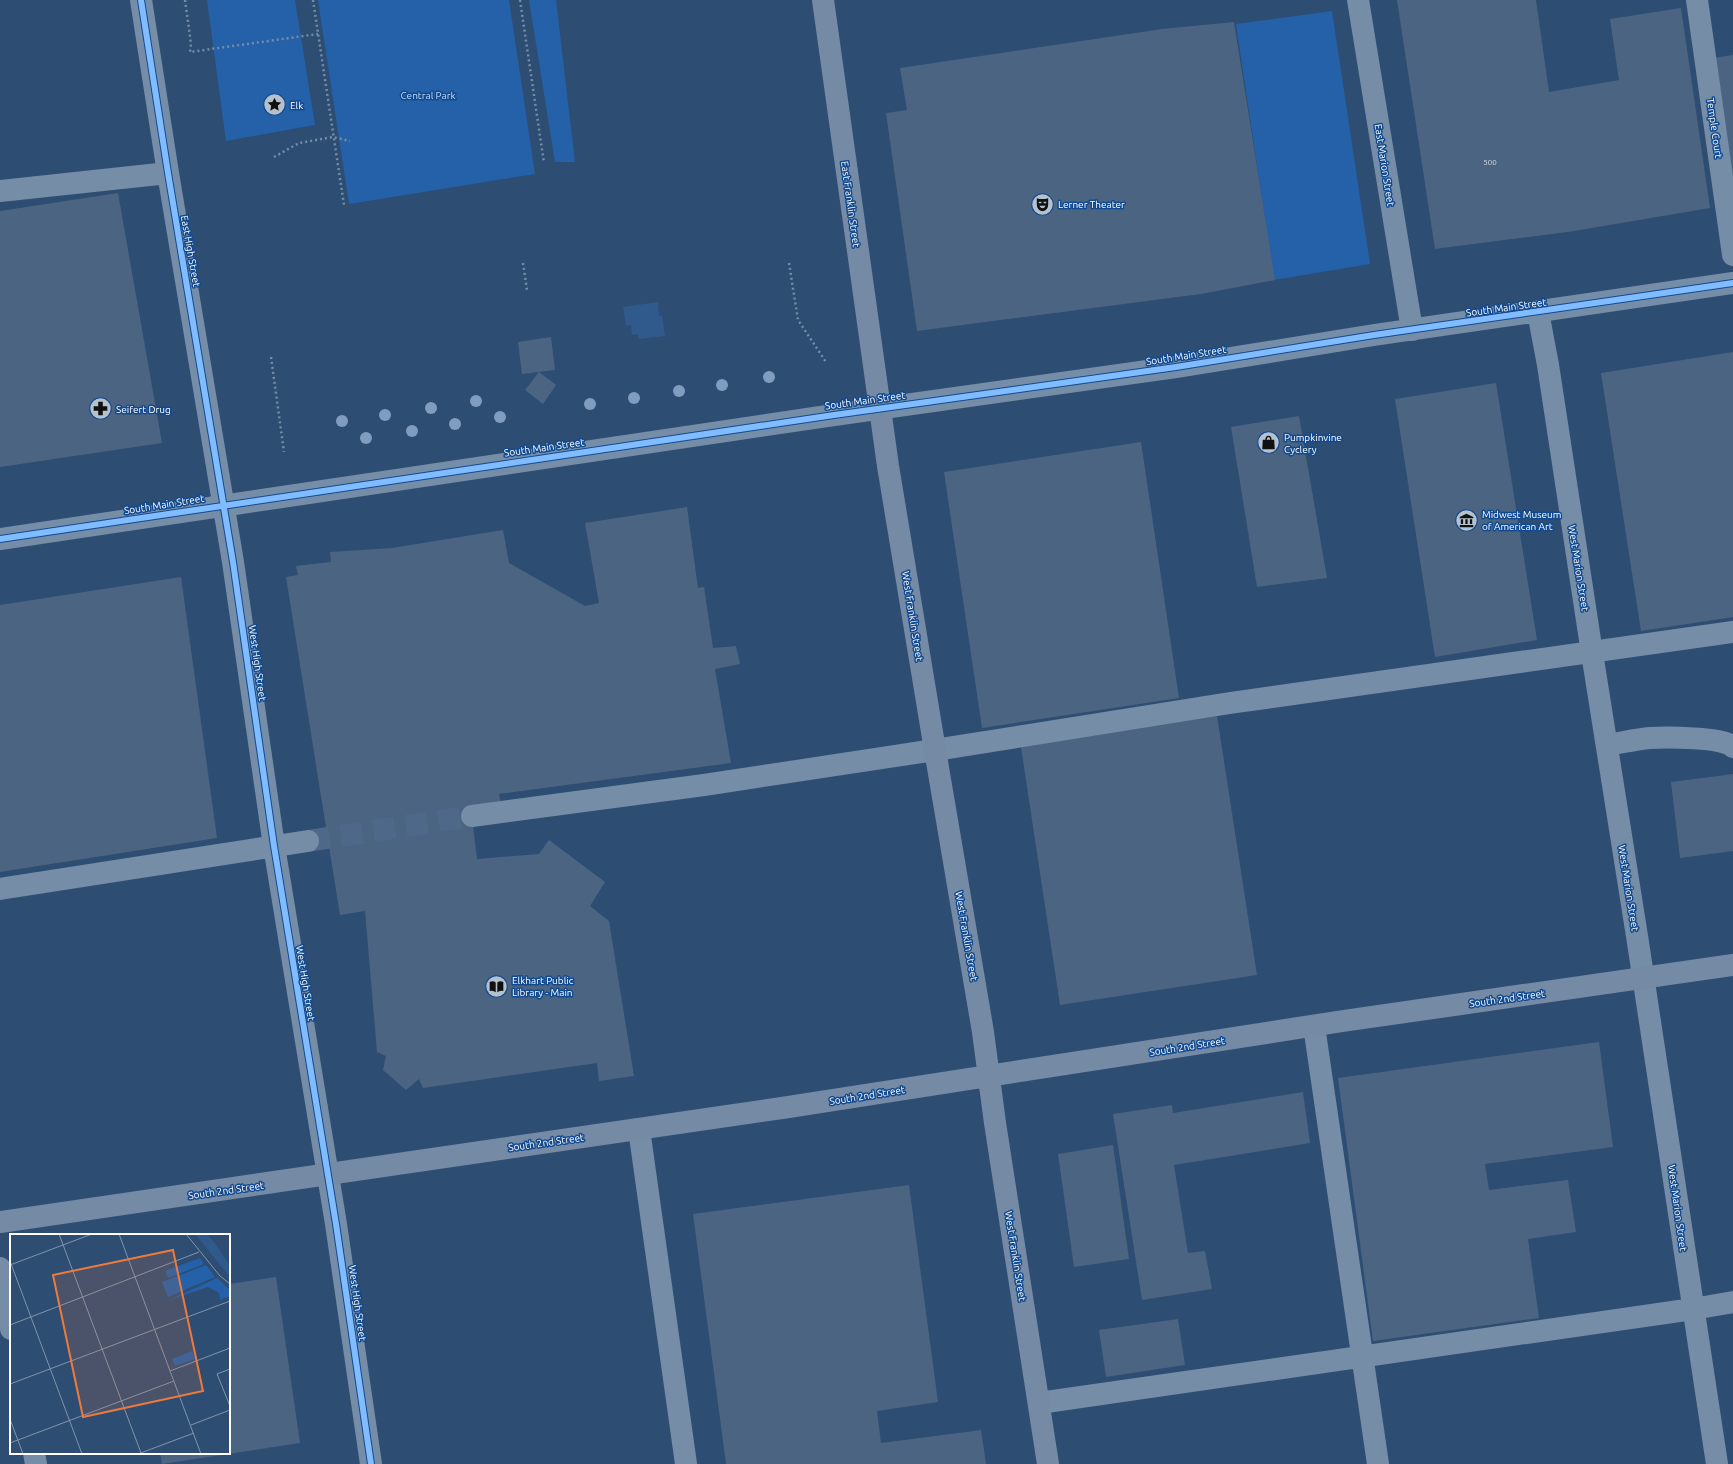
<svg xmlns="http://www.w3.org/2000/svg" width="1733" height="1464" font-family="Ubuntu,sans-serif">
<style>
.green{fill:#2461a8}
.water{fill:#30598c}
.building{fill:#4b6482}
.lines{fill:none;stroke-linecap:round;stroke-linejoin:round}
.minor-tunnel{stroke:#4d6888;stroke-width:22;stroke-dasharray:22 11;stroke-linecap:butt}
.path{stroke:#758da6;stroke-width:2.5;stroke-dasharray:2 3;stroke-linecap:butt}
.minor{stroke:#758da6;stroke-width:22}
.major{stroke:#758aa5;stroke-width:22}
.cycleway-casing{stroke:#114a90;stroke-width:8}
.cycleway{stroke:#80bcff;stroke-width:6}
.tree{fill:#809dbf}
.labels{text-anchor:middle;stroke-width:3;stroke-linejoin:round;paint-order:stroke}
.number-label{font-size:8px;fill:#d2d8e0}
.park-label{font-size:10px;fill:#c3defd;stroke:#114a90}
.poi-label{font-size:10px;fill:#fff;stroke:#114a90;text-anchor:start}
.street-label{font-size:10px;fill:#fff;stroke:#114a90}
.inset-road{fill:none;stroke:#8294ab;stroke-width:1}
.view{fill:#ed7a3d;fill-opacity:0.15;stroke:#ed7a3d;stroke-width:2}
.inset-edge{fill:none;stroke:#fff;stroke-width:2}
</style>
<rect width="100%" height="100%" fill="#2e4d73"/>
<path class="green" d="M207,0h88l20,125 -89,16z
M318,0h191l26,174 -186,30z
M529,0h27l19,162h-20z
M1332,11l38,253 -96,16 -38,-256z"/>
<path class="water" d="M658,302l1,14 3,-1 3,21 -26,3 -1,-5 -6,1 -1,-10 -5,1 -3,-19z"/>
<path class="building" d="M1397,0h139l13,92 70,-12 -9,-61 71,-11 29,200 -142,24 -133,17z
M1234,22l41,258 -74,14 -284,37 -31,-218 21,-3 -7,-42 262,-39z
M1733,55v144l-20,-141z
M118,193l44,250 -162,24v-256z
M551,337l4,33 -33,4 -4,-32z
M1733,352v265l-92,14 -40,-258z
M539,372l17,13 -13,19 -18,-14z
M1496,383l41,257 -102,17 -40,-258z
M1299,416l28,162 -70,9 -26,-160z
M1141,442l38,256 -197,30 -38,-256z
M687,507l11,81 6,-1 9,61 23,-2 4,18 -25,5 16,94 -232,31 2,9 -30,6 6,50 62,-5 10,-14 56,42 -15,24 19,15 25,155 -35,5 -2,-18 -174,25 -4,-9 -13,11 -23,-20 3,-14 -9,-4 -12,-141 -25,4 -54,-338 12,-2 -2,-9 35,-4 -1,-10 62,-4 111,-18 6,33 76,43 14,-3 -14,-80z
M181,577l36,261 -217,34v-267z
M1217,716l40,259 -197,30 -39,-258z
M1733,774v77l-53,7 -9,-76z
M1599,1042l14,105 -128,17 4,26 79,-10 8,52 -48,7 11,79 -166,23 -35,-263z
M1303,1092l7,51 -136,22 14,88 17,-2 7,38 -70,11 -29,-186 59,-9 1,8z
M1113,1145l16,114 -55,8 -16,-113z
M909,1185l29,217 -61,9 4,32 100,-13 5,34h-260l-33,-250z
M276,1277l24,166 -138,21 -2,-11h69v-169z
M1178,1319l7,46 -79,12 -7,-47z"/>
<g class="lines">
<path class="minor-tunnel" d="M308,841l164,-25"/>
<path class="path" d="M185,0l6,44 -1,8 128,-18
M313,0l31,205
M520,0l24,163
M274,157l25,-14 34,-6 17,4
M523,263l4,27
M789,263l9,57 28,42
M271,357l13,95"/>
<path class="minor" d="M141,0l27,173 65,389 41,284 62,378 35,240
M1358,0l54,330
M1697,0l36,255
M0,191l168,-18
M1538,312l10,53 44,288 45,283 80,528
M0,539l834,-124 342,-48 198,-32 359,-52
M1607,745c14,-2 29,-6 43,-7 14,-1 76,-1 83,9
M472,816l232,-31 231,-35 295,-47 503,-71
M0,889l308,-48
M1314,1026l64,438
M639,1129l47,335
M0,1268l11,61
M1039,1403l654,-94 40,-7
M34,1453l2,11"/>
<path class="major" d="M823,0l65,466 47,284 48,282 12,91 53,341
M0,1222l782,-114 561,-87 390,-56"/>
<defs>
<path id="cycleway" d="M141,0l27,173 65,389 41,284 62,378 35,240
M0,539l834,-124 342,-48 198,-32 359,-52"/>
</defs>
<use href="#cycleway" class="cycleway-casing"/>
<use href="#cycleway" class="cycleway"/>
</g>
<g class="tree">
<circle cx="769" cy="377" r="6"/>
<circle cx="722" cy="385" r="6"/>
<circle cx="679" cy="391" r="6"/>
<circle cx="634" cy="398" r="6"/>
<circle cx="476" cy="401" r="6"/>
<circle cx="590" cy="404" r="6"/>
<circle cx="431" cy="408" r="6"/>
<circle cx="385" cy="415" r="6"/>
<circle cx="500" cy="417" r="6"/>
<circle cx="342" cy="421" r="6"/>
<circle cx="455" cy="424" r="6"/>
<circle cx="412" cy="431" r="6"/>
<circle cx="366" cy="438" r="6"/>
</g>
<defs>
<symbol id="sight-disc" viewBox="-11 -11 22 22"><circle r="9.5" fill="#b6c1ce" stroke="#114a90"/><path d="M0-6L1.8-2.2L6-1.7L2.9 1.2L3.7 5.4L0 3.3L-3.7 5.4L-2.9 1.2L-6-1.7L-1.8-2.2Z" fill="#111"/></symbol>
<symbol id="theatre-disc" viewBox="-11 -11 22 22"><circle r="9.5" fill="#b6c1ce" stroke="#114a90"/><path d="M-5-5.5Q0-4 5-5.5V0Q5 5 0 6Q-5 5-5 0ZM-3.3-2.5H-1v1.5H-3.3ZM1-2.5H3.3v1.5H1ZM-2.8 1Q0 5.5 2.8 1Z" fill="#111"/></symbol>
<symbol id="pharmacy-disc" viewBox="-11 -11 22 22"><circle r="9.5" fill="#b6c1ce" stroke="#114a90"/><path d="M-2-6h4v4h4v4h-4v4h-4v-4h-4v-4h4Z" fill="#111"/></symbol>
<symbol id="shop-disc" viewBox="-11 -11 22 22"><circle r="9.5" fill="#b6c1ce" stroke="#114a90"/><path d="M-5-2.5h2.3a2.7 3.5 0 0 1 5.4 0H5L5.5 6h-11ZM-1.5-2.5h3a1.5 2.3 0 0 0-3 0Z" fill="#111"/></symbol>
<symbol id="museum-disc" viewBox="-11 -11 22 22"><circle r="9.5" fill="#b6c1ce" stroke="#114a90"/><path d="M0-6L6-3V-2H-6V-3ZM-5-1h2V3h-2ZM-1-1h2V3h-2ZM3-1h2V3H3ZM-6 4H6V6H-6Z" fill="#111"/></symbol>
<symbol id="library-disc" viewBox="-11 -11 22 22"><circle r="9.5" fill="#b6c1ce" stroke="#114a90"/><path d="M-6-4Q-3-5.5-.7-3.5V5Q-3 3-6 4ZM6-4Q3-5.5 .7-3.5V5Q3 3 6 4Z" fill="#111"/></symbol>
</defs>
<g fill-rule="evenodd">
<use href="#sight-disc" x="262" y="92" width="25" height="25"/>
<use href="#theatre-disc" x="1030" y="192" width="25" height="25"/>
<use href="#pharmacy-disc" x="88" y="396" width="25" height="25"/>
<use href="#shop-disc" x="1256" y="430" width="25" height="25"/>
<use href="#museum-disc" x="1454" y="508" width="25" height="25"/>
<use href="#library-disc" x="484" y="974" width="25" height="25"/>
</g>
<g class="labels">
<g class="number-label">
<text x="1490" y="165">500</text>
</g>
<g class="park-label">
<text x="428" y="99">Central Park</text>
</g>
<g class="poi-label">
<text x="290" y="109">Elk</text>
<text x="1058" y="208">Lerner Theater</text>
<text x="116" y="413">Seifert Drug</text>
<text x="1284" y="441">Pumpkinvine<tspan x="1284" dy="12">Cyclery</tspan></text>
<text x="1482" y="518">Midwest Museum<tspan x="1482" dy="12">of American Art</tspan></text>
<text x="512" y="984">Elkhart Public<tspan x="512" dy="12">Library - Main</tspan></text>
</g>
<g class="street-label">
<text transform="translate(1715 128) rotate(82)" y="4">Temple Court</text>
<text transform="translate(1385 165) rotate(81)" y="4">East Marion Street</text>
<text transform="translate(851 204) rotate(82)" y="4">East Franklin Street</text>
<text transform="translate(191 251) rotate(80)" y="4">East High Street</text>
<text transform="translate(1506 307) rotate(-8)" y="4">South Main Street</text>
<text transform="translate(1186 355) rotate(-9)" y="4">South Main Street</text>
<text transform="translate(865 400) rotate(-8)" y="4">South Main Street</text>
<text transform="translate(544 447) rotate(-8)" y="4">South Main Street</text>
<text transform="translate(164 504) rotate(-9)" y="4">South Main Street</text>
<text transform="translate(1579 568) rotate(81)" y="4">West Marion Street</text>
<text transform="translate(913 616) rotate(81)" y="4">West Franklin Street</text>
<text transform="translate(258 663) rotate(82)" y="4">West High Street</text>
<text transform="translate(1629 888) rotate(81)" y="4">West Marion Street</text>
<text transform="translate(967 936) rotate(80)" y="4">West Franklin Street</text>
<text transform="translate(306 983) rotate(81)" y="4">West High Street</text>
<text transform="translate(1507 998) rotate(-8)" y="4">South 2nd Street</text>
<text transform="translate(1187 1046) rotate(-9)" y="4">South 2nd Street</text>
<text transform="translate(867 1095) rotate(-9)" y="4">South 2nd Street</text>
<text transform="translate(546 1142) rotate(-8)" y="4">South 2nd Street</text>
<text transform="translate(226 1190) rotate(-8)" y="4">South 2nd Street</text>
<text transform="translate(1678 1208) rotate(82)" y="4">West Marion Street</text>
<text transform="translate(1016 1256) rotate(81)" y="4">West Franklin Street</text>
<text transform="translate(358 1303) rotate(82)" y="4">West High Street</text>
</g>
</g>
<g transform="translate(10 1234)">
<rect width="220" height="220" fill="#2e4d73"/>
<path d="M190,24l4,6 -36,14 -3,-7zM196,31l9,12 -47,20 -6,-15zM207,44l13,12v6l-10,4 -1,-7 -11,-6 -39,13zM182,117l3,8 -20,7 -3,-7z" fill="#2461a8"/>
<path d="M185,0h12l7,8 16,24v11z" fill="#30598c"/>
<path class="inset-road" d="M49,0l82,219M109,0l82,220M176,0l34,42 10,8M0,27l72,193M0,31l82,-31M0,91l189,-73M220,135l-13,5 13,32M160,137l60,-23M0,150l220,-83M0,185l13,35M181,191l39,-15M0,209l164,-62M128,220l56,-21"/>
<path class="view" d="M163,16l30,141 -120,26 -30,-142z"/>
<rect width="220" height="220" class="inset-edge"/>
</g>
</svg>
